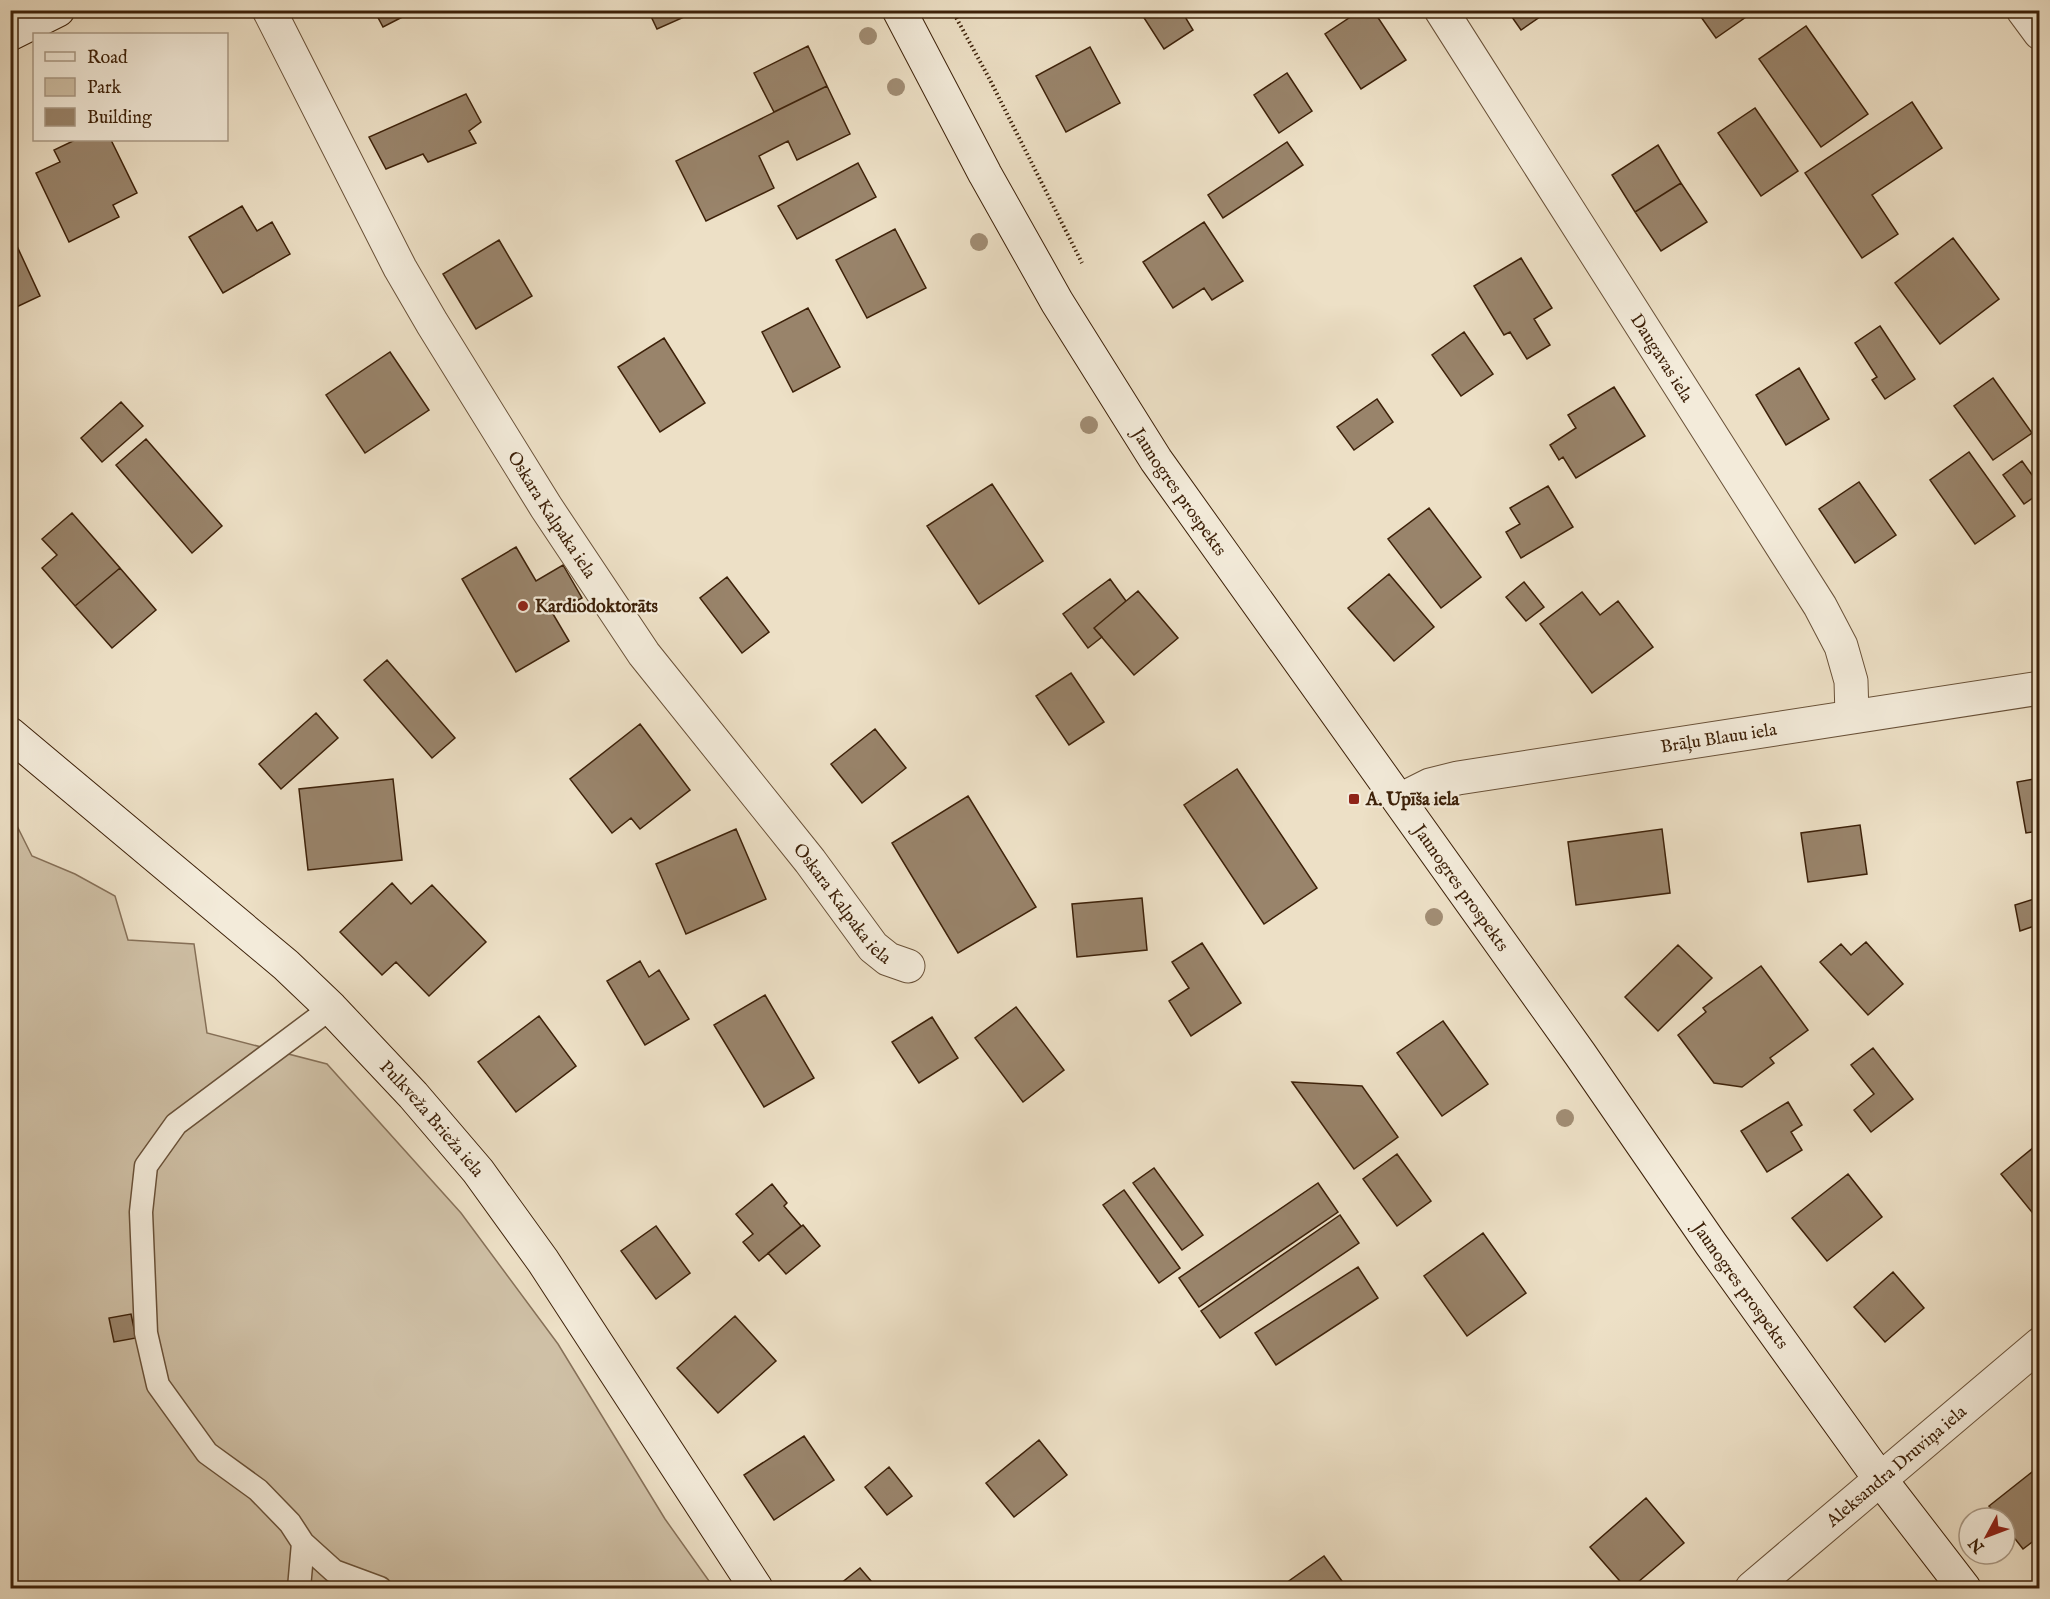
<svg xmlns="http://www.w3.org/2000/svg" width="2050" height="1599" font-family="'IM FELL English',serif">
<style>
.green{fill:#cfc0a6;stroke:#867058;stroke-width:1.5}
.building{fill:#99846b;stroke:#3d2109;stroke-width:1.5}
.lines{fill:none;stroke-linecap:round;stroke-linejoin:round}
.lane-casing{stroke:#695138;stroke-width:25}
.street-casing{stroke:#695138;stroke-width:35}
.secondary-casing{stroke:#3d2109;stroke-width:35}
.path{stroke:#3d2109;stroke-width:4;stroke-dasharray:1.5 3;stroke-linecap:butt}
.lane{stroke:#f3ebda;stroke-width:22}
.street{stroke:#f3ebda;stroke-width:33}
.secondary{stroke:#f3ebda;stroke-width:33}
.tree{fill:#a18d74}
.poi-dot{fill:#8f2418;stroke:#f3ebda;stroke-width:2}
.labels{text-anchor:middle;stroke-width:4.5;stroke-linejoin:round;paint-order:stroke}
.street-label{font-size:18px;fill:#3d2109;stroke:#f3ebda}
.poi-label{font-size:18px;font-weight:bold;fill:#3d2109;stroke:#f3ebda;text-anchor:start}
</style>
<rect width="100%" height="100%" fill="#ede0c6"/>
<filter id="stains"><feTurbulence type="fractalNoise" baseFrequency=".00333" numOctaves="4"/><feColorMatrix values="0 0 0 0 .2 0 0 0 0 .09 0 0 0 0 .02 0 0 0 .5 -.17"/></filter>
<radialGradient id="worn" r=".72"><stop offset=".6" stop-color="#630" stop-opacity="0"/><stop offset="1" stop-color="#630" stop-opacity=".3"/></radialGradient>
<path class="green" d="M11,824h5l16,32 43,18 40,22 13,44 66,4 13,89 120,31 134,149 97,131 107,175 49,69h-167l-4,-3 -8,3h-524z"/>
<path class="building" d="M374,10h42l-33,17z
M648,10h41l2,4 -34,15z
M1139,10h42l12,20 -29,19z
M1361,10h12l33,50 -45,29 -36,-55z
M1507,10h43l-29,20z
M1696,10h60l-40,28z
M1806,26l62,88 -47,33 -62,-88z
M808,46l19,40 -53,26 -20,-39z
M1090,47l30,56 -54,29 -30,-56z
M1287,73l25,38 -33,22 -25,-38z
M827,86l23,48 -53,26 -9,-19 -29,15 15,32 -68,33 -30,-60z
M466,94l15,28 -12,9 7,12 -48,19 -5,-8 -37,15 -17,-32z
M1912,102l30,46 -70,47 26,39 -36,24 -57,-85z
M1755,108l43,63 -37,25 -43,-63z
M75,140h36l26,53 -24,12 6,12 -50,25 -33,-69 24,-11 -6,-12z
M1287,142l16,23 -80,53 -15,-23z
M1658,145l23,38 -46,29 -23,-37z
M858,163l18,34 -79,42 -19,-33z
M1681,183l26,39 -46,29 -26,-39z
M242,206l15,25 15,-9 18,32 -67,39 -34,-56z
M1204,222l39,59 -31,19 -8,-12 -31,20 -30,-46z
M895,229l31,59 -59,30 -31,-58z
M10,231l30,65 -30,14z
M1953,238l46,61 -59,45 -45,-61z
M499,240l33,56 -56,33 -33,-55z
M1521,258l31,50 -18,11 16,26 -23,14 -17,-27 -6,3 -30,-49z
M808,308l32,59 -47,25 -31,-60z
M1880,326l35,53 -30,20 -13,-19 5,-3 -22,-34z
M1464,332l29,42 -32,22 -29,-41z
M664,338l41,65 -45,29 -42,-65z
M390,352l39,58 -64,43 -39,-58z
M1799,368l30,51 -43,26 -30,-50z
M1993,378l39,55 -39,27 -39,-54z
M1614,387l31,49 -69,42 -13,-21 -4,3 -9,-15 26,-17 -8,-13z
M1377,399l16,23 -39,28 -17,-23z
M121,402l22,24 -41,36 -21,-24z
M146,439l76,87 -30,27 -76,-88z
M1969,452l46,64 -40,28 -45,-64z
M2022,461l18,25v7l-16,11 -21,-29z
M1859,482l37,53 -41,28 -36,-54z
M992,484l51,77 -64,43 -52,-78z
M1548,486l25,41 -52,31 -15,-26 14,-8 -10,-16z
M1429,508l52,69 -40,31 -53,-69z
M72,513l48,55 -45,38 -33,-38 15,-13 -15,-16z
M516,547l20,34 27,-16 19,33 -29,16 16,27 -53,31 -54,-93z
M120,568l36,42 -44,38 -37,-42z
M1389,574l45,53 -40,34 -46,-53z
M727,577l42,55 -27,21 -42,-55z
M1110,579l16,22 -32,27 8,9 -14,11 -25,-34z
M1524,582l20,25 -18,14 -20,-24z
M1138,591l40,47 -44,37 -40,-47z
M1582,592l18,23 18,-14 35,46 -61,46 -52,-69z
M387,660l68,78 -23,20 -68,-78z
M1071,673l33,49 -35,23 -33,-49z
M316,713l22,25 -57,51 -22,-25z
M640,724l50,66 -50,39 -9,-11 -19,15 -42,-54z
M875,729l31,39 -44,35 -31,-39z
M1237,769l80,119 -53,36 -80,-119z
M2040,778v53l-14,2 -9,-51z
M393,779l9,81 -94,10 -9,-81z
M968,796l68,111 -78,46 -66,-110z
M1860,825l7,49 -59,8 -7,-49z
M736,829l30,70 -80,35 -30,-70z
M1662,829l8,64 -94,12 -8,-63z
M392,883l19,21 21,-19 54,57 -57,54 -33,-34 -14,13 -42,-43z
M2040,897v27l-20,7 -5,-26z
M1142,898l5,52 -70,7 -5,-53z
M1866,942l37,42 -35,31 -48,-53 21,-18 10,11z
M1202,943l39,60 -50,33 -22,-35 20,-13 -17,-26z
M1678,945l34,33 -54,53 -33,-34z
M640,961l9,16 10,-7 30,49 -44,26 -38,-64z
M1761,966l47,64 -38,28 4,5 -32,24 -28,-4 -36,-48 28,-23 -3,-4z
M765,995l49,83 -50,29 -50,-82z
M1016,1007l48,63 -41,32 -48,-64z
M539,1016l37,50 -60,46 -38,-50z
M932,1017l26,41 -39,25 -27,-41z
M1443,1021l45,63 -46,32 -45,-63z
M1873,1048l40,51 -42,33 -17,-22 20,-16 -23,-29z
M1292,1082l70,4 36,51 -44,32z
M1788,1102l14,23 -11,7 11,18 -35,22 -26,-41z
M2039,1143h1v79l-39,-48z
M1397,1154l34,47 -34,25 -34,-47z
M1154,1168l49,67 -21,15 -49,-67z
M1848,1174l34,43 -55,44 -35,-43z
M1318,1183l20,29 -139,95 -20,-29z
M772,1184l15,19 -3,3 17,20 -42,35 -16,-19 10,-8 -17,-20z
M1124,1190l56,78 -21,15 -56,-78z
M1340,1215l19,28 -139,95 -19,-27z
M803,1225l17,21 -34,28 -18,-21z
M656,1226l34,47 -34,26 -35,-48z
M1483,1233l43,60 -59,43 -43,-60z
M1358,1267l20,31 -102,67 -21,-32z
M1893,1272l31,36 -39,34 -31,-35z
M131,1314l5,24 -22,4 -5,-24z
M735,1316l41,45 -58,52 -41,-45z
M804,1436l30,44 -60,40 -30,-45z
M1039,1440l28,35 -53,42 -28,-34z
M889,1467l23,29 -25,19 -22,-28z
M2032,1472l8,10v54l-17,13 -18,-23v-8h-6l-10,-12z
M1646,1498l38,45 -53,45h-5l-36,-41z
M1324,1556l23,32h-68z
M860,1568l17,20h-42z"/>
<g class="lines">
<defs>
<path id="lane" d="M303,1543l31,28 46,17
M299,1588l4,-45 -13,-20 -32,-33 -51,-37 -49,-68 -12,-52 -5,-121 5,-46 30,-42 155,-116"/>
<g id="street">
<path id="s1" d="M269,10l131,258 32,55 114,184 98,147 166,207 63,86 15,12 20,7"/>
<path id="s2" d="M1441,10l379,596 21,40 10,35 1,35"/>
<path d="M2023,10l17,23"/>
<path id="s3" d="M1400,800l30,-15 28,-7 582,-90"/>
<path id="s4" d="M1752,1588l288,-244"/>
</g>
<g id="secondary">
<path id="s5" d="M899,10l86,164 72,128 99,158 424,594 131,190 169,235 84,109"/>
<path d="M10,34l48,-24"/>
<path id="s6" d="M10,734l276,231 45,43 82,87 65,76 65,90 213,327"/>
</g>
</defs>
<use href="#lane" class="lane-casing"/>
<use href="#street" class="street-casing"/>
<use href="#secondary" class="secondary-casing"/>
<path class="path" d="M952,10l37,68 93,185"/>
<use href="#lane" class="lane"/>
<use href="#street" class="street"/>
<use href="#secondary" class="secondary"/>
</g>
<g class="tree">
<circle cx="868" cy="36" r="9"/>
<circle cx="896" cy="87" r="9"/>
<circle cx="979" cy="242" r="9"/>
<circle cx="1089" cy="425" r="9"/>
<circle cx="1434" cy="917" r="9"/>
<circle cx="1565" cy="1118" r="9"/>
</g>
<g class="poi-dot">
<circle cx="523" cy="606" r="6"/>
<rect x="1348" y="793" width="12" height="12" rx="3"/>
</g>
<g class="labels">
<g class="street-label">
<text dy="6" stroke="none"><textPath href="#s2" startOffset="412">Daugavas iela</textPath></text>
<text dy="6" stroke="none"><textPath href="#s5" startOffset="558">Jaunogres prospekts</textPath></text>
<text dy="6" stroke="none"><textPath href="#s1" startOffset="579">Oskara Kalpaka iela</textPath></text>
<text dy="6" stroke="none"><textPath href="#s3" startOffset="326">Brāļu Blauu iela</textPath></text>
<text dy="6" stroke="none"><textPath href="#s5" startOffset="1044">Jaunogres prospekts</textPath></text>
<text dy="6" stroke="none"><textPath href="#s1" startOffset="1065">Oskara Kalpaka iela</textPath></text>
<text dy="6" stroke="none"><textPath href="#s6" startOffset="572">Pulkveža Brieža iela</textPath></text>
<text dy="6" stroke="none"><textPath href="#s5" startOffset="1530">Jaunogres prospekts</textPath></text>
<text dy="6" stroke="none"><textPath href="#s4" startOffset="189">Aleksandra Druviņa iela</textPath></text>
</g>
<g class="poi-label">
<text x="535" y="612">Kardiodoktorāts</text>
<text x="1366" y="805">A. Upīša iela</text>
</g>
</g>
<rect width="2050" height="1599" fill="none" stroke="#ede0c6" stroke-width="36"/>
<rect x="12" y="12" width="2026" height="1575" fill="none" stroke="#3d2109" stroke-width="3"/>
<rect x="18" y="18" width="2014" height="1563" fill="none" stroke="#3d2109" stroke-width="1.5"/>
<rect x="33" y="33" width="195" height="108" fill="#f3ebda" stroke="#aa9a86" stroke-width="1.5"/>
<rect x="45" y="52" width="30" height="9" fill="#f3ebda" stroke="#aa9a86" stroke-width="1.5"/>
<text x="87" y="63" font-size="18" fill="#3d2109">Road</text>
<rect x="45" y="78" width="30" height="18" fill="#cfc0a6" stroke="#aa9a86" stroke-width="1.5"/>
<text x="87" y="93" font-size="18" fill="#3d2109">Park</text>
<rect x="45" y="108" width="30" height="18" fill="#99846b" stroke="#aa9a86" stroke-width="1.5"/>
<text x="87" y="123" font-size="18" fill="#3d2109">Building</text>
<g transform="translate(1987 1536) rotate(229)"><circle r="28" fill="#f3ebda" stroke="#aa9a86" stroke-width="1.5"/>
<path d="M0-4.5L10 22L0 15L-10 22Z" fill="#8f2418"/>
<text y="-9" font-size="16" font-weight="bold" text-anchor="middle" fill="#3d2109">N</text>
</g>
<rect width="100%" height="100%" filter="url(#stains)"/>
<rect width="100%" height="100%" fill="url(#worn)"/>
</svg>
